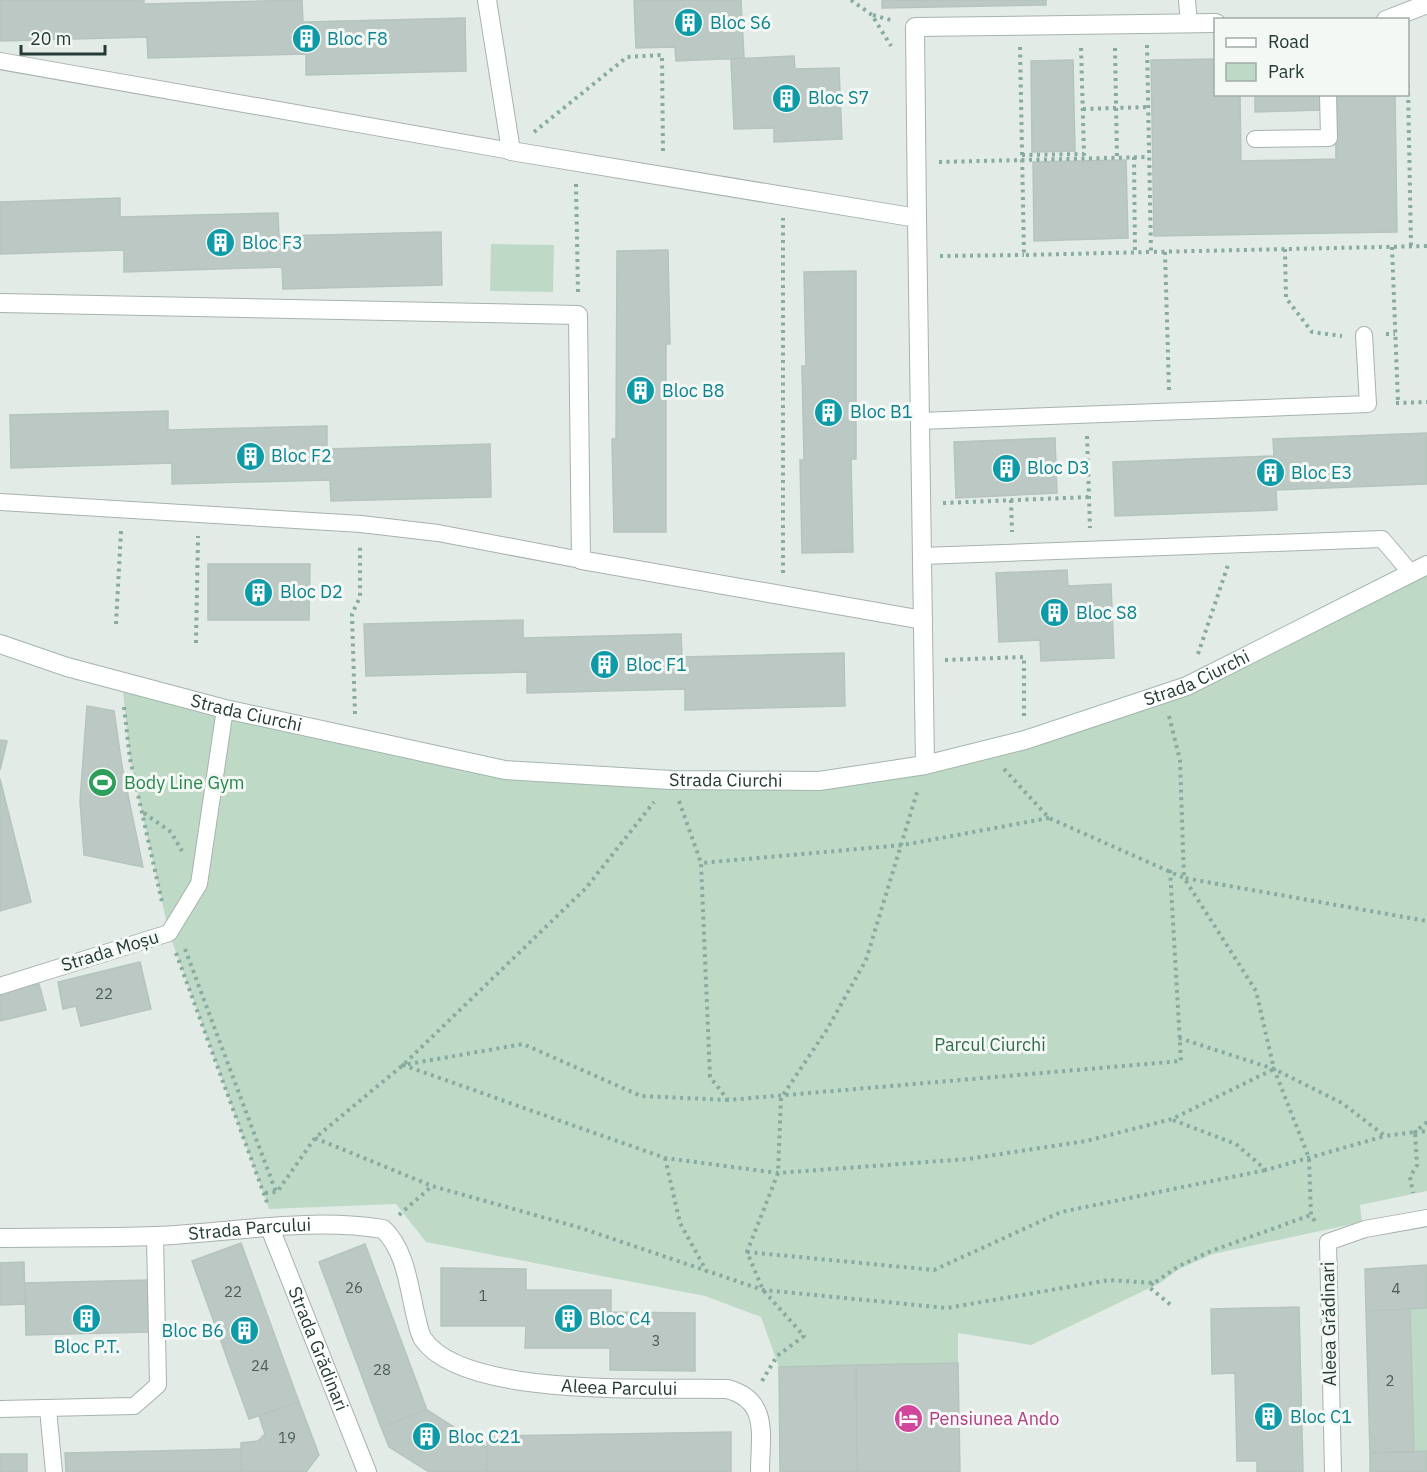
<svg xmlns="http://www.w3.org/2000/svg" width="1427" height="1472" font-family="'IBM Plex Sans',sans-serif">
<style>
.green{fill:#bedac6}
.building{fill:#bbc8c3;stroke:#b6c4be;stroke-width:1.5}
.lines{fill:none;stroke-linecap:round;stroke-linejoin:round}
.lane-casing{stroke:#a6b2ae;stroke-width:18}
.street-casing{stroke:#a6b2ae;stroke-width:20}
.secondary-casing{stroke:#a2b5af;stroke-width:20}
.path{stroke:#87aba0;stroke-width:4;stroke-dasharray:3 4.5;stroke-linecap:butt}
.lane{stroke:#fff;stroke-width:16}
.street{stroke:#fff;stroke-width:18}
.secondary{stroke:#fff;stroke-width:18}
.labels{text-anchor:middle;stroke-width:6;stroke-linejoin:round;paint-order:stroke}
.number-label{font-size:15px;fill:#4a5e58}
.culture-label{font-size:18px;fill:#0d838f;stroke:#f3f8f5;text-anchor:start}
.street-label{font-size:18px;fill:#243a34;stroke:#f3f8f5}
.leisure-label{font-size:18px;fill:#27864d;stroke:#f3f8f5;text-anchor:start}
.park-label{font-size:18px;fill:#336c4a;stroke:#f3f8f5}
.hotel-label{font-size:18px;fill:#b23c85;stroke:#f3f8f5;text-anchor:start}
</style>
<rect width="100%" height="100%" fill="#e3ebe7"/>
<path class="green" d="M491,244l63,1 -1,47 -63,-1z
M1427,564v627l-67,14 2,17 -149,32 -34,15 -19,14 -129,62 -73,-12v30l-179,4 -18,-50 -56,-21 -279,-54 -30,-38 -127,5 -100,-276 -39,-174 -8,-77 383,88 314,11 106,-16 232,-67z
M1427,1308v143l-13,1 -4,-143z"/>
<path class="building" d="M0,0h144v4l158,-4 1,22 162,-4 1,53 -160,4v-21l-158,4 -1,-21 -147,4z
M634,0h107l3,58 -68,3 -1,-14 -39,1z
M882,0h164v5l-164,3z
M794,56l1,13 44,-1 3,71 -68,3v-14l-40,1 -3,-70z
M1216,59v35h24l1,67 95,-2 -1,-65h60l2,138 -243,4 -3,-176z
M1073,60l2,91 -43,1 -1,-91z
M1255,94h66l1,16 -67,2z
M1126,160l2,78 -94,3 -1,-79z
M120,198v19l158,-4 1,23 162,-4 1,53 -159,4 -1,-22 -158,5v-22l-124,4v-52z
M668,250l2,94h-4v188h-52l-2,-93h4l1,-188z
M856,271v188h-5l2,93 -51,1 -2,-93h4l-2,-94h4l-2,-94z
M168,411v19l159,-4v23l163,-5 1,53 -160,4 -1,-21 -158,4v-21l-161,5 -1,-53z
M1427,433v51l-151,6 1,20 -162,6 -2,-54 161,-6 -1,-17z
M1055,438l2,55 -101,5 -2,-56z
M208,564h102l-1,56h-101z
M1067,570l1,16 43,-2 3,74 -73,3 -1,-21 -41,2 -3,-69z
M523,620v18l158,-4 1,23 162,-4 1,53 -160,4v-21l-158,4v-21l-161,4 -2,-52z
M87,706l27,5 8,55 21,101 -59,-12 -4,-54z
M0,740l7,1 -7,29z
M0,779l31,123 -31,9z
M140,962l11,47 -70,17 -5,-20 -13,3 -5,-27z
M39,984l7,26 -46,11v-28z
M241,1243l58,159 -50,17 -57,-158z
M365,1244l62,166 -46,17 -62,-165z
M24,1262l1,42 -25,1v-42z
M1427,1265v43l-61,3 -1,-42z
M441,1268l85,1v21h85v22l84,1v58l-85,-1v-22h-85l1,-22h-85z
M148,1280l1,52 -123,3 -1,-52z
M1299,1307l4,165h-46v-11h-20l-2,-88 -23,1 -1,-65z
M1410,1309l4,143 -44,1 -4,-142z
M958,1363l2,109h-103l-1,-107z
M856,1365l1,107h-77l-1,-105z
M299,1402l20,53 -13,17h-65v-29l17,-2 7,-7 -6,-18z
M427,1410l60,38v24h-58l-40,-25 -8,-20z
M731,1432v40h-244v-36z
M241,1449v23h-175l-1,-19z
M1427,1451v21h-57v-19z
M0,1454h27v18h-27z"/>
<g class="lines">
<defs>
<path id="lane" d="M1187,0l2,23
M0,61l511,90
M1255,139l74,-1 -1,-44
M920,421l448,-17 -4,-69
M0,502l361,22 77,9 143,27
M922,556l460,-17 29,34
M0,986l169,-53 30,-49 26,-175
M0,1409l134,-3 24,-21 -3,-149
M48,1409l6,63
M1333,1472l-5,-230 37,-13 62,-11"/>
<g id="street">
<path d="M487,0l24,151 406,67 8,547"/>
<path d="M1386,20l41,-16"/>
<path d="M917,218l-2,-191 301,-4"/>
<path d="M0,303l578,12 3,245 342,60"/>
<path id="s1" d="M270,1228l97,244"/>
<path id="s2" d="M0,1238c52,-1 104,0 155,-2 75,-3 153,-19 228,-7 23,21 26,60 33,88 2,7 3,16 7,22 41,60 235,48 304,50 43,11 33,47 33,83"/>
</g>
<g id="secondary">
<path id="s3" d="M0,644l67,23 158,42 280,61 166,10 148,1 106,-16 100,-25 162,-54 240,-121"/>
</g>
</defs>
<use href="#lane" class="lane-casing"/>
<use href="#street" class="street-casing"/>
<use href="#secondary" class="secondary-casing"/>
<path class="path" d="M851,0l21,15 19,31
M873,15l21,6
M1147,45l4,207 276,-6
M1020,47l4,208 127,-3
M1115,48l2,110
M1408,85l3,162
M1083,109l66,-2
M534,132l93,-75 35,-2 1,99
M1022,155l62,-1 -3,-108
M1134,157l1,95
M939,162l210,-5
M576,184l2,109
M1392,247l6,156
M1285,249l1,49 26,34 30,4
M1165,252l4,138
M940,256l84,-1
M1386,334h9
M1396,403l31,-1
M1087,436l3,92
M1011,500l1,32
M943,503l146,-6
M783,573v-355
M116,624l5,-93
M196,643l2,-107
M1198,654l30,-89
M945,660l79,-3v59
M124,707l6,52 32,143
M355,714l-3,-100 8,-17v-51
M1169,716l11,44 4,118 243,43
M1004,769l45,49 135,60 72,113 18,78 35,89 2,57 5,8
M679,801l22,62
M144,813l27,19 11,19
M1049,818l-146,27 -202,18 9,214 18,23 453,-39 -11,-191
M185,949l91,243
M176,953l92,252
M1179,1038l95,31 68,34 43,33 30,-4 2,33 -7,12 3,16
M728,1100l-87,-4 -118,-52 -120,21 262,93 113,15 190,-14 118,-18 86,-22 102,-50
M1173,1120l63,24 30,26 119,-34
M1427,1122l-12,10 12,-1
M315,1138l117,48 149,42 182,62 184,18 162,-28 45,3 25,-17 32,-15 100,-36
M665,1158l15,65 27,49
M265,1193l12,-1 38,-54 88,-73 183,-177 68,-86
M399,1215l33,-29
M747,1252l187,18 127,-58 205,-42
M1153,1283l-4,4 23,19
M762,1381l15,-25 27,-20 -41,-46 -16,-38 31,-79 3,-75 45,-67 40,-71 52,-171"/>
<use href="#lane" class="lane"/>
<use href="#street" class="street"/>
<use href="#secondary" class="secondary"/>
</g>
<defs>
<symbol id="building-disc" viewBox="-11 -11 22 22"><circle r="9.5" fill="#0f9aa8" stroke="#f3f8f5"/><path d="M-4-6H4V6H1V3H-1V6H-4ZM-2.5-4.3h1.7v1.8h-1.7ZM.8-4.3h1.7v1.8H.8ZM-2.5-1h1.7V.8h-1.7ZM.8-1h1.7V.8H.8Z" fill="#fff"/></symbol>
<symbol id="stadium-disc" viewBox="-11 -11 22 22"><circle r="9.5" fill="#2e9e5b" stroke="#f3f8f5"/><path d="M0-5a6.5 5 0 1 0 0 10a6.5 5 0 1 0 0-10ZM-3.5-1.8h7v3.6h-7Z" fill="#fff"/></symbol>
<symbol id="hotel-disc" viewBox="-11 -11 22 22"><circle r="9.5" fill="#d1479c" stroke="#f3f8f5"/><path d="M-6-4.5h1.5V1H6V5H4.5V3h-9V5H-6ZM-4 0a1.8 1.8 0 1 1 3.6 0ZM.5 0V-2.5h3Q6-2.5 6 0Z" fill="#fff"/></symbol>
</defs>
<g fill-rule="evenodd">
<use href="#building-disc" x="672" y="6" width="33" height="33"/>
<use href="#building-disc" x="290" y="22" width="33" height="33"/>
<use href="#building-disc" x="770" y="82" width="33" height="33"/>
<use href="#building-disc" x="204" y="226" width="33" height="33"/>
<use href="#building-disc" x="624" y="374" width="33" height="33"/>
<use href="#building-disc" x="812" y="396" width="33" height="33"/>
<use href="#building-disc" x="234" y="440" width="33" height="33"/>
<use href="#building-disc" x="990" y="452" width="33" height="33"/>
<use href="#building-disc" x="1254" y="456" width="33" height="33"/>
<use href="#building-disc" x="242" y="576" width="33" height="33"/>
<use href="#building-disc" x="1038" y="596" width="33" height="33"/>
<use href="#building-disc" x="588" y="648" width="33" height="33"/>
<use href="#stadium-disc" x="86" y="766" width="33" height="33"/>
<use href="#building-disc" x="70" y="1302" width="33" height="33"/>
<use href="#building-disc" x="552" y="1302" width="33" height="33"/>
<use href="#building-disc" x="228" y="1314" width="33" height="33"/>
<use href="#building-disc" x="1252" y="1400" width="33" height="33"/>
<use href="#hotel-disc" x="892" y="1402" width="33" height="33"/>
<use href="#building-disc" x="410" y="1420" width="33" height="33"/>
</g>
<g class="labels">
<g class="number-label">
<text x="104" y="999">22</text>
<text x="354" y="1293">26</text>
<text x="1396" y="1294">4</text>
<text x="233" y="1297">22</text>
<text x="483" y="1301">1</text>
<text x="656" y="1346">3</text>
<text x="260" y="1371">24</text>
<text x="382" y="1375">28</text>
<text x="1390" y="1386">2</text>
<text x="287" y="1443">19</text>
</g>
<g class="culture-label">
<text x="710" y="29">Bloc S6</text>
<text x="327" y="45">Bloc F8</text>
<text x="808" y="104">Bloc S7</text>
<text x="242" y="249">Bloc F3</text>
<text x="662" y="397">Bloc B8</text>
<text x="850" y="418">Bloc B1</text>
<text x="271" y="462">Bloc F2</text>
<text x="1027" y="474">Bloc D3</text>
<text x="1291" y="479">Bloc E3</text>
<text x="280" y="598">Bloc D2</text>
<text x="1076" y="619">Bloc S8</text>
<text x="626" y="671">Bloc F1</text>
<text x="589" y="1325">Bloc C4</text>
<text x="224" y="1337" text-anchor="end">Bloc B6</text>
<text x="87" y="1353" text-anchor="middle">Bloc P.T.</text>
<text x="1290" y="1423">Bloc C1</text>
<text x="448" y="1443">Bloc C21</text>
</g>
<g class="street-label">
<text dy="6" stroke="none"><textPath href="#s3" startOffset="1228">Strada Ciurchi</textPath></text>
<text dy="6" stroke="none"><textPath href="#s3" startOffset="256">Strada Ciurchi</textPath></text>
<text dy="6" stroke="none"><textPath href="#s3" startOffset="742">Strada Ciurchi</textPath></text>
<text transform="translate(110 951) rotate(-17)" y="6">Strada Moșu</text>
<text dy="6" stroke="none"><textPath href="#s2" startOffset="250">Strada Parcului</textPath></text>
<text transform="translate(1329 1324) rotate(-91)" y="6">Aleea Grădinari</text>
<text dy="6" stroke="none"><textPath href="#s1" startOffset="130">Strada Grădinari</textPath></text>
<text dy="6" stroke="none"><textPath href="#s2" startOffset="710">Aleea Parcului</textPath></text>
</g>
<g class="leisure-label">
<text x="124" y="789">Body Line Gym</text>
</g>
<g class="park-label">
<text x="990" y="1051">Parcul Ciurchi</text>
</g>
<g class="hotel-label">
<text x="929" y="1425">Pensiunea Ando</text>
</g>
</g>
<rect x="1214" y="18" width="195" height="78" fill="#f3f8f5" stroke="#a0aca8" stroke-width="1.5"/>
<rect x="1226" y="38" width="30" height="9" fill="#ffffff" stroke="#a0aca8" stroke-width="1.5"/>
<text x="1268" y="48" font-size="18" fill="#243a34">Road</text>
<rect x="1226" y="63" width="30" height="18" fill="#bedac6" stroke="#a0aca8" stroke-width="1.5"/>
<text x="1268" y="78" font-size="18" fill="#243a34">Park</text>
<path d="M21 45v9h84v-9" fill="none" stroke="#243a34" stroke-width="3"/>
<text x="30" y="45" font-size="18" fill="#243a34" stroke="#f3f8f5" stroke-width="4.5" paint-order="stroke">20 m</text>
</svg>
